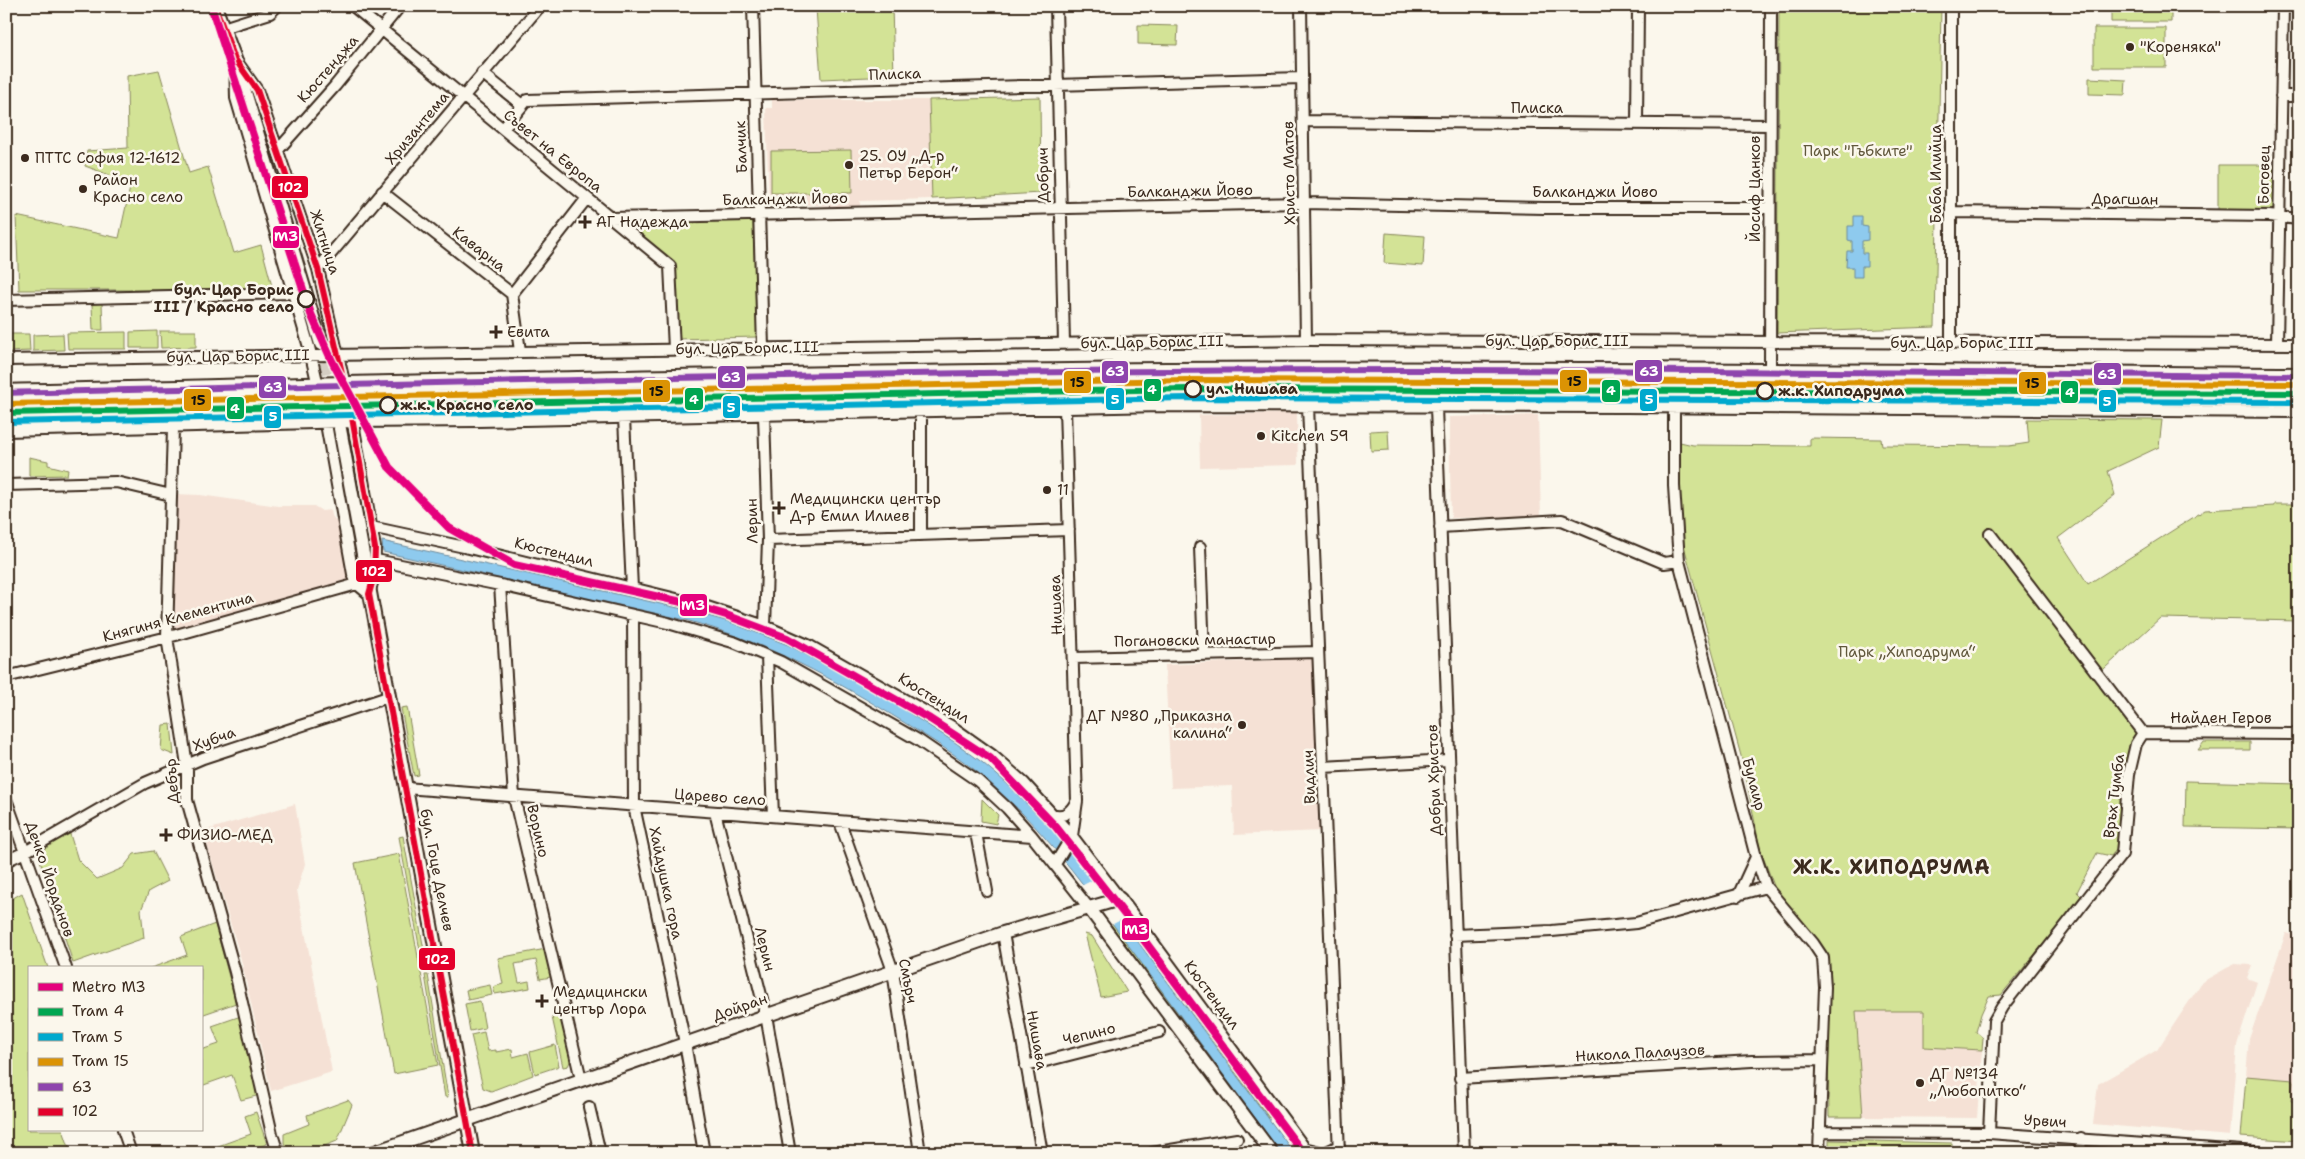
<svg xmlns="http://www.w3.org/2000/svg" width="2305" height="1159" font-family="'Shantell Sans',sans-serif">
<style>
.built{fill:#f5e1d5}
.green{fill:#d3e396;stroke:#87865a}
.water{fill:#8ecaee;stroke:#6d8a9b}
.pier{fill:#fbf7ec}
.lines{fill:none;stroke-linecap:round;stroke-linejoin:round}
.tertiary-tunnel{stroke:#d5cec3;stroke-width:12;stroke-dasharray:12 6;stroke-linecap:butt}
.minor-casing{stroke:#3b2a1e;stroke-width:14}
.tertiary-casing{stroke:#3b2a1e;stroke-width:16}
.primary-casing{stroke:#3b2a1e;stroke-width:20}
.minor{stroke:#fbf7ec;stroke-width:10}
.tertiary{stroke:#fbf7ec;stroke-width:12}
.primary{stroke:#fbf7ec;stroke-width:16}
.bus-1-casing{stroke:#fbf7ec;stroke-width:10}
.bus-2-casing{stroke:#fbf7ec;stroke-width:10}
.bus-1{stroke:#8e44ad;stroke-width:6}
.bus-2{stroke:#e4002b;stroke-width:6}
.tram-1-casing{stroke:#fbf7ec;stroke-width:10}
.tram-2-casing{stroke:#fbf7ec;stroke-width:10}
.tram-3-casing{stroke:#fbf7ec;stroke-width:10}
.tram-1{stroke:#00a651;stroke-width:6}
.tram-2{stroke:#00a9ce;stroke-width:6}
.tram-3{stroke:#db9304;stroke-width:6}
.metro-1-casing{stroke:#fbf7ec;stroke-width:11}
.metro-1{stroke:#e5007d;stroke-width:8}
.poi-dot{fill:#3b2a1e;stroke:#fbf7ec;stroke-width:2}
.stop-dot{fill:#fbf7ec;stroke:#3b2a1e;stroke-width:2.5}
.labels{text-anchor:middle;stroke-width:5;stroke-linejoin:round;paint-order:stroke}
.poi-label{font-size:15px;fill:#3b2a1e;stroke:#fbf7ec;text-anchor:start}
.street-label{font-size:15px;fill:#3b2a1e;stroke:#fbf7ec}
.park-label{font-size:15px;fill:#61583c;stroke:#fbf7ec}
.stop-label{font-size:15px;font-weight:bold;fill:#3b2a1e;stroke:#fbf7ec;text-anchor:start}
.district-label{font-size:20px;font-weight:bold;letter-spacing:1px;fill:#3b2a1e;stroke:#fbf7ec}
.line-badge{stroke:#fbf7ec;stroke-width:2}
.badge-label{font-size:14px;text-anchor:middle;font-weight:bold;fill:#fff}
.pale-badge-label{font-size:14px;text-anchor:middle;font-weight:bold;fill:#111}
</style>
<rect width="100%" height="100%" fill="#fbf7ec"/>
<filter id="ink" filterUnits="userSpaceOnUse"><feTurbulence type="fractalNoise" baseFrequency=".02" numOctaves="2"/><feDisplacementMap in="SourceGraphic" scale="10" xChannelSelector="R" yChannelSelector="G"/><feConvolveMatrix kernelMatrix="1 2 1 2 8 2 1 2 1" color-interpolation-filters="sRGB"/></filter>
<g filter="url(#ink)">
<path class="built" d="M772,100h157l3,99 -72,2v6l-91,-4 -3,-95h6z
M1297,413l1,52 -98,2 -1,-52z
M1538,415l3,101 -90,2 -2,-101z
M173,494l27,1 78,11h36l8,5 9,-1 1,6 9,11 7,55 -173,48z
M1313,658l8,173 -87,4 -2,-49 -61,2 -6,-123z
M295,804l10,60 -8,26 35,182 -61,19 -30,-132 -38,-128z
M2286,933l13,3v205l-58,-4 8,-98z
M2234,964l18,1 -5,13 10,4 -20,63 -7,91 -137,-12 5,-40 59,-34 45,-68z
M1856,1010l68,1v36l58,3 -5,68 -114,-1z"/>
<path class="green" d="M843,6h49l2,70 -73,3 -5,-71z
M1811,6h130l-6,321 -158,6 2,-324 32,1z
M2111,6h60v16h-60z
M1138,25l40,1 -1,19 -39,-1z
M2094,28h72v39h-72z
M159,70l30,103 19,-6 26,86 27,-8 12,45h-254l-3,-74 103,22 12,-55 -46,-17 2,-15 41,-3 -1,-72z
M2089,78l37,2 -1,15 -36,-1z
M1040,97l1,96 -109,6 -3,-99z
M851,150l1,43h-81v-42z
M2218,165h62l-1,38 -10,13 -51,-1z
M753,219l4,118 -81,2 -2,-75 -50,-41z
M1386,233l39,3 -2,30 -39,-3z
M102,303l1,27h-10l-1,-26z
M157,331v17h-27v-16z
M160,331h36v16l-35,1z
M126,332v17h-58l-1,-16z
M6,334h23l1,17 -24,1z
M63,334l1,16 -31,1v-16z
M2027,419l135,1 -3,27 -51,24 7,24 -57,43 30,46 117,-74 69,-4v-2h25v117l-139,-3 -66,60 42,55 -13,39 -7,78 -5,6 -14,-3 -20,39 5,5 -81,98 -12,1 -8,18 -5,18 7,6 -1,12 -58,-3v-36h-68l7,106h-34l-2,-160 -10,-17 -41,-49 -16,-42 -16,-82 -63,-232 -1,-93 13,3 117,1v-8l71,1 1,6 127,1 20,-3z
M1388,430l1,20 -18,1 -1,-20z
M29,457l19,4v4l20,5 -1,5 -38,1z
M407,707l12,68 -5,1 -13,-68z
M171,724l3,31 -13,-5 2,-25z
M2204,742h46v8h-52z
M2186,781l113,3v45l-114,-2z
M982,799l16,16 -2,9 -15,-3z
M69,831l9,29 19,19 26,-11 11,-14 19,-3 15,30 -19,10 -8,19 3,28 -71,25 -35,-109z
M403,836l25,136h-4l-25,-135z
M399,854l39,211 -44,9 -39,-211z
M22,893l26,75h-19v162h34l8,23h-65v-251z
M1125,918l147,199 -3,1 -146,-199z
M215,924l21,79 -35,12v-47h-50l36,-13 -6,-18z
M1113,924l147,201 -3,2 -146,-202z
M1085,934l7,2 35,56 -26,5z
M546,949l5,28 -11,2 -4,-19 -21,4 4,19 10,-2 1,7 -35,6 -2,-7 10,-3 -5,-26z
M425,975h3l20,122h-3z
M490,985l2,10 -24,5 -2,-10z
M480,1001l5,27 -15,3 -5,-27z
M562,1015l10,42 -4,9 -5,1 -11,-50z
M241,1016l19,79 -19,5 -9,-25 -31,11v-36l18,-6 -7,-18z
M484,1032l4,19 8,-1v2l16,-3 1,8 15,-4 5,22 -42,16 -8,-3 -12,-53z
M555,1045l4,21 -24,8 -5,-22z
M2246,1076l47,4 -2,21 8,1v39l-58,-4z
M348,1100l4,5 -15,36 -30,12h-17l-6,-10v-9l25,-10 -2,-9z
M256,1112l11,32 -25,9h-43l52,-19 -6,-18z
M1829,1140l123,3v10h-123z"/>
<path class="water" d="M1854,216h8v10l6,1v13l-6,1v12h5v13h-5v11h-9v-10h-7l1,-16h5v-10l-4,-1v-14h6z
M382,541l296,67 48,13 62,24 102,56 66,42 27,20 21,18 49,50 40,50 201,272h-13c-48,-65 -96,-131 -144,-196 -43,-58 -85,-119 -139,-167 -28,-27 -61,-47 -93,-67 -71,-44 -138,-81 -219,-103l-303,-68z"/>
<path class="pier" d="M1095,879l30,39 -14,7 -30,-39z"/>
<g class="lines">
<path class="tertiary-tunnel" d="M321,344l19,85"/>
<defs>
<path id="minor" d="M353,6l317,260 4,83
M753,6l10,341
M1056,6l8,337
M1301,6l5,334
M1951,6v337
M223,28l47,-15 7,-7
M235,59l22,31 61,179 33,143 24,136 -1,28 -5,18 -12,-10 -4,-10 -30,-167 -14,-60 -73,-249z
M482,73l40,32
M2281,96h18
M1303,121l467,4
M1637,124l1,-118
M503,129l24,-29 775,-22
M278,150l57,-64 65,-80
M382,192l130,102 8,57
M1951,212l318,4 30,3
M611,218l693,-15 240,5h226
M318,269l222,-263
M512,294l75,-96
M6,300l288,-7
M2277,344l6,-338
M6,360l1300,-20 993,4
M1770,372l1,-366
M1308,406l31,747
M1436,407l28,746
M1674,408v78l5,75 77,296 10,30 47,56 10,15 2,29 -6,166
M764,415l4,125 -3,86
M624,418l8,170
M173,428l-6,209 20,128v35l48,172 37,162 6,19
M6,431l346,-9 126,-1 683,-15 465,1 673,5
M6,485l110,-3 55,13
M371,527l98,21 232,57 64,21 45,20 141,80 41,29 32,28 48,53 48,63
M1440,527l122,-7 102,43 15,-2
M1990,534l153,199
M921,535v-123
M768,540l301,-10
M1200,547l4,108
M376,560l124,25 168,38 68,20 45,19 137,78 60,41 29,27 25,28 57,72
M500,585l14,212 67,282
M633,615l1,191 51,237 19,110
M767,656l6,160
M1073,658l245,-6
M6,677l170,-42 181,-51
M2143,733l156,1
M1323,767l125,-7
M405,788l627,48
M6,799l60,169
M715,812l51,203 24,138
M1052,814c12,4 19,-2 24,-12
M840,822l53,149 27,182
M976,833l11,58
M6,861l19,-9 120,-69 58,-25 185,-61
M1055,864l17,-28 5,-35 -12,-393
M1738,896l18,-39
M1003,933l39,220
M1455,935l97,-4 84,-8 130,-36
M1026,1066l133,-34
M1460,1078l292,-17 69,-1
M589,1107l11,46
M123,1130l8,23
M1819,1132l170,1 281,20
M1989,1133l5,-112 8,-14 120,-153 7,-80 7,-30 7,-11
M1304,1148l20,5 15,-7
M1152,1153l85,-14
M2080,1153l1,-15"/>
<path id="tertiary" d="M215,6l20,53 86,285
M340,429l133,724
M1089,908l183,245
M372,1153l631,-220 117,-34 187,254"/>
<path id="primary" d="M6,393c388,-9 776,-19 1164,-22 376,-2 752,2 1129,5"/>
</defs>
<use href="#minor" class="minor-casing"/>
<use href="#tertiary" class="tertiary-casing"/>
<use href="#primary" class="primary-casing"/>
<use href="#minor" class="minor"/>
<use href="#tertiary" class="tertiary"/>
<use href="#primary" class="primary"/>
<defs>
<path id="bus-1" d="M6,393c388,-9 776,-19 1164,-22 376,-3 752,2 1129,5"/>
<path id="bus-2" d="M215,6l20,53 22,31 61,179 33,143 24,136 -1,28 -5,18 104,559"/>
</defs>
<use href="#bus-1" class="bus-1-casing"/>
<use href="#bus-2" class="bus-2-casing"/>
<use href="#bus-1" class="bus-1"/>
<use href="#bus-2" class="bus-2"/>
<defs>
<path id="tram-1" d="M6,413l1180,-24 1113,4"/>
<path id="tram-2" d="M6,422l1180,-24 1113,4"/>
<path id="tram-3" d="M6,404l1180,-24 1113,4"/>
</defs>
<use href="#tram-1" class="tram-1-casing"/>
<use href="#tram-2" class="tram-2-casing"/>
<use href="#tram-3" class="tram-3-casing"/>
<use href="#tram-1" class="tram-1"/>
<use href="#tram-2" class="tram-2"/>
<use href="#tram-3" class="tram-3"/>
<defs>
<path id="metro-1" d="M211,6l100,308 21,47 57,106 60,61 65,37 168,37 44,13 61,23 143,81 60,39 66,69 73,93 174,233"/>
</defs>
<use href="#metro-1" class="metro-1-casing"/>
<use href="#metro-1" class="metro-1"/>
</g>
</g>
<g class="poi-dot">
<circle cx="2130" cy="47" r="5"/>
<circle cx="25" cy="158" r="5"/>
<circle cx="849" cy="165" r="5"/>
<circle cx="83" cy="189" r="5"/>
<path d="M582.5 214.5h5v5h5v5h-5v5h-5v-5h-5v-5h5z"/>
<path d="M493.5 324.5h5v5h5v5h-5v5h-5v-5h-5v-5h5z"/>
<circle cx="1261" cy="436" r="5"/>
<circle cx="1047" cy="490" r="5"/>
<path d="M776.5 500.5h5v5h5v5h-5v5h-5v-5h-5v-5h5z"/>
<circle cx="1242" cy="725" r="5"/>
<path d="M163.5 827.5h5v5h5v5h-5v5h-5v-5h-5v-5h5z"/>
<path d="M539.5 993.5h5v5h5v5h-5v5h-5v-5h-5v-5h5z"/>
<circle cx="1920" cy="1083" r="5"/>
</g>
<g class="stop-dot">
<circle cx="306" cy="299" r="8"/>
<circle cx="1193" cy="389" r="8"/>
<circle cx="1765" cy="391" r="8"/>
<circle cx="388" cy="405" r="8"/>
</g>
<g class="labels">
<g class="poi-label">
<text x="2140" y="52">"Кореняка"</text>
<text x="859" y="161">25. ОУ „Д-р<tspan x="859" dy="17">Петър Берон“</tspan></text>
<text x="35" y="163">ПТТС София 12-1612</text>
<text x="93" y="185">Район<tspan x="93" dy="17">Красно село</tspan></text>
<text x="596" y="227">АГ Надежда</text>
<text x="507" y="337">Евита</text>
<text x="1271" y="441">Kitchen 59</text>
<text x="1057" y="495">11</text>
<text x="790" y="504">Медицински център<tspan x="790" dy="17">Д-р Емил Илиев</tspan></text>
<text x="1232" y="721" text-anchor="end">ДГ №80 „Приказна<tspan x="1232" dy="17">калина“</tspan></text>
<text x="177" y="840">ФИЗИО-МЕД</text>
<text x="553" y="997">Медицински<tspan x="553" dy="17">център Лора</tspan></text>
<text x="1930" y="1079">ДГ №134<tspan x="1930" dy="17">„Любопитко“</tspan></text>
</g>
<g class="street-label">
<text transform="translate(328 69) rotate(-49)" y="5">Кюстенджа</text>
<text transform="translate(895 74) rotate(-2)" y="5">Плиска</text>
<text x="1537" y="113">Плиска</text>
<text transform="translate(417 128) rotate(-50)" y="5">Хризантема</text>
<text transform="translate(741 147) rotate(-92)" y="5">Балчик</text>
<text transform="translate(553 151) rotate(39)" y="5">Съвет на Европа</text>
<text transform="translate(1289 173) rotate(-91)" y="5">Христо Матов</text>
<text transform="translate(1936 174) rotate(-90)" y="5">Баба Илийца</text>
<text transform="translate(1043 175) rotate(-91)" y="5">Добрич</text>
<text transform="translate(2264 175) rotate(-89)" y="5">Боговец</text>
<text transform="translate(1755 189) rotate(-90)" y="5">Йосиф Цанков</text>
<text transform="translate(1190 191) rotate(-1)" y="5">Балканджи Йово</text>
<text x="1595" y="197">Балканджи Йово</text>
<text transform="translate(785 199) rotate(-1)" y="5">Балканджи Йово</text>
<text transform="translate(2125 199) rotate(1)" y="5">Драгшан</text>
<text transform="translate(325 242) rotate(72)" y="5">Житница</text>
<text transform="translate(479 249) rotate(38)" y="5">Каварна</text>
<text x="1557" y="346">бул. Цар Борис III</text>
<text transform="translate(1152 342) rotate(-1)" y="5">бул. Цар Борис III</text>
<text x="1962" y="348">бул. Цар Борис III</text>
<text transform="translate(747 348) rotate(-1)" y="5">бул. Цар Борис III</text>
<text transform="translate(238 356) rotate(-1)" y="5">бул. Цар Борис III</text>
<text transform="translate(752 521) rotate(-91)" y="5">Лерин</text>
<text transform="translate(554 552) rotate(14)" y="5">Кюстендил</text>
<text transform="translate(1056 605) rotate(-92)" y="5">Нишава</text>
<text transform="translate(178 617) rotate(-15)" y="5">Княгиня Клементина</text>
<text transform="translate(1195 640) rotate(-1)" y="5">Погановски манастир</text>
<text transform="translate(934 698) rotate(32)" y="5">Кюстендил</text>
<text x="2221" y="723">Найден Геров</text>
<text transform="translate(214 739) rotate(-20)" y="5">Хубча</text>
<text transform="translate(1309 777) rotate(-92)" y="5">Видлич</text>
<text transform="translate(1434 780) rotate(-92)" y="5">Добри Христов</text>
<text transform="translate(172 781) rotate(-94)" y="5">Дебър</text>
<text transform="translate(1754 784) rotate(75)" y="5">Булаир</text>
<text transform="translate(2114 796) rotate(-83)" y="5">Връх Тумба</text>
<text transform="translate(720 797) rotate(4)" y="5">Царево село</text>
<text transform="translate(538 831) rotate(77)" y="5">Ворино</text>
<text transform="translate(437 870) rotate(79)" y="5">бул. Гоце Делчев</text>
<text transform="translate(50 879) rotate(71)" y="5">Дечко Йорданов</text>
<text transform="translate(666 883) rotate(78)" y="5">Хайдушка гора</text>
<text transform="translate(765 949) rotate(76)" y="5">Лерин</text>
<text transform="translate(908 981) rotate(79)" y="5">Смърч</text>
<text transform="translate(1212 995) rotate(53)" y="5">Кюстендил</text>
<text transform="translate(740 1007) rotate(-19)" y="5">Дойран</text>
<text transform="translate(1089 1034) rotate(-14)" y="5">Чепино</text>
<text transform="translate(1037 1040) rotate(80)" y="5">Нишава</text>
<text transform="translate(1640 1053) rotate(-3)" y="5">Никола Палаузов</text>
<text transform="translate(2045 1121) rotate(3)" y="5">Урвич</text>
</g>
<g class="park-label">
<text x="1858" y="156">Парк "Гъбките"</text>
<text x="1907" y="657">Парк „Хиподрума“</text>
</g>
<g class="stop-label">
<text x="294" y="295" text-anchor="end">бул. Цар Борис<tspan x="294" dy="17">III / Красно село</tspan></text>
<text x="1206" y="394">ул. Нишава</text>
<text x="1778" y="396">ж.к. Хиподрума</text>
<text x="400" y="410">ж.к. Красно село</text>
</g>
<g class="district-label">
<text x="1892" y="874">Ж.К. ХИПОДРУМА</text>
</g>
</g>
<g class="line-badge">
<rect x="271" y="175" width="38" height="24" rx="5" fill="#e4002b"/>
<rect x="272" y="225" width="28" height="24" rx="5" fill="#e5007d"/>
<rect x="1634" y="359" width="29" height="24" rx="5" fill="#8e44ad"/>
<rect x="1101" y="360" width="28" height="24" rx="5" fill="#8e44ad"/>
<rect x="2093" y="362" width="29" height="24" rx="5" fill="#8e44ad"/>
<rect x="717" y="365" width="29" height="24" rx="5" fill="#8e44ad"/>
<rect x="1559" y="369" width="29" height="24" rx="5" fill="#db9304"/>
<rect x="1063" y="370" width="29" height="24" rx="5" fill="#db9304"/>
<rect x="2018" y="371" width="29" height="24" rx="5" fill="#db9304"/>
<rect x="258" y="375" width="29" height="24" rx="5" fill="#8e44ad"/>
<rect x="1143" y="378" width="19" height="24" rx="5" fill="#00a651"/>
<rect x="1601" y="379" width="20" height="24" rx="5" fill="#00a651"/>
<rect x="642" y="379" width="29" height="24" rx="5" fill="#db9304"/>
<rect x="2060" y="380" width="19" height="24" rx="5" fill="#00a651"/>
<rect x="684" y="387" width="20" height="24" rx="5" fill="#00a651"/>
<rect x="1105" y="387" width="20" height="24" rx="5" fill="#00a9ce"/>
<rect x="1639" y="388" width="19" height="24" rx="5" fill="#00a9ce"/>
<rect x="183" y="388" width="29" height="24" rx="5" fill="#db9304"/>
<rect x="2098" y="389" width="19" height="24" rx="5" fill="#00a9ce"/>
<rect x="722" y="395" width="19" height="24" rx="5" fill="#00a9ce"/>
<rect x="226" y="396" width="19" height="24" rx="5" fill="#00a651"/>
<rect x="263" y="405" width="19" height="24" rx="5" fill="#00a9ce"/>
<rect x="355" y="559" width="38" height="24" rx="5" fill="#e4002b"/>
<rect x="679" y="593" width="29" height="24" rx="5" fill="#e5007d"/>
<rect x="1121" y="917" width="29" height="24" rx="5" fill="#e5007d"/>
<rect x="418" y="947" width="38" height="24" rx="5" fill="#e4002b"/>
</g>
<g class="badge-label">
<text x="290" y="192">102</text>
<text x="286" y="241">M3</text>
<text x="1649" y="376">63</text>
<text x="1115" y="376">63</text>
<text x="2107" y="379">63</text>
<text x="731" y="382">63</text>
<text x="273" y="392">63</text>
<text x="1152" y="394">4</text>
<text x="1611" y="395">4</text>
<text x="2070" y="397">4</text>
<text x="694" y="404">4</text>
<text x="1115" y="404">5</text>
<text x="1649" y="404">5</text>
<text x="2107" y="406">5</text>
<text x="731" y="412">5</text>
<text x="235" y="413">4</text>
<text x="273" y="421">5</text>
<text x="374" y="576">102</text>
<text x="693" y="610">M3</text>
<text x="1136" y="934">M3</text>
<text x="437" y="964">102</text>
</g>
<g class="pale-badge-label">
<text x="1574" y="386">15</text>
<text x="1077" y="387">15</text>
<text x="2032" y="388">15</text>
<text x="656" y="396">15</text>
<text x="198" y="405">15</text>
</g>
<rect width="2305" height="1159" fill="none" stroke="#fbf7ec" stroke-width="25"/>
<rect x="12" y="12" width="2280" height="1134" fill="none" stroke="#3b2a1e" stroke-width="2" filter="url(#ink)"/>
<rect x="28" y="966" width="175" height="165" fill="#fbf7ec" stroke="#aea59a"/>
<rect x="38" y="983" width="25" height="8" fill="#e5007d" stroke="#aea59a"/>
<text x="72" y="992" font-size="15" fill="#3b2a1e">Metro M3</text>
<rect x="38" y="1008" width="25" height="8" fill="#00a651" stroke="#aea59a"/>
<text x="72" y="1016" font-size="15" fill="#3b2a1e">Tram 4</text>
<rect x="38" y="1033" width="25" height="8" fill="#00a9ce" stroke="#aea59a"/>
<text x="72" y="1042" font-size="15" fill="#3b2a1e">Tram 5</text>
<rect x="38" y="1058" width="25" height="8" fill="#db9304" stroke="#aea59a"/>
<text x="72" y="1066" font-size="15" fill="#3b2a1e">Tram 15</text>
<rect x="38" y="1083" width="25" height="8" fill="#8e44ad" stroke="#aea59a"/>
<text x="72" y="1092" font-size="15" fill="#3b2a1e">63</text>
<rect x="38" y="1108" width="25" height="8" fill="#e4002b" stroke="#aea59a"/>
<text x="72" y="1116" font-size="15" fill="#3b2a1e">102</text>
</svg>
